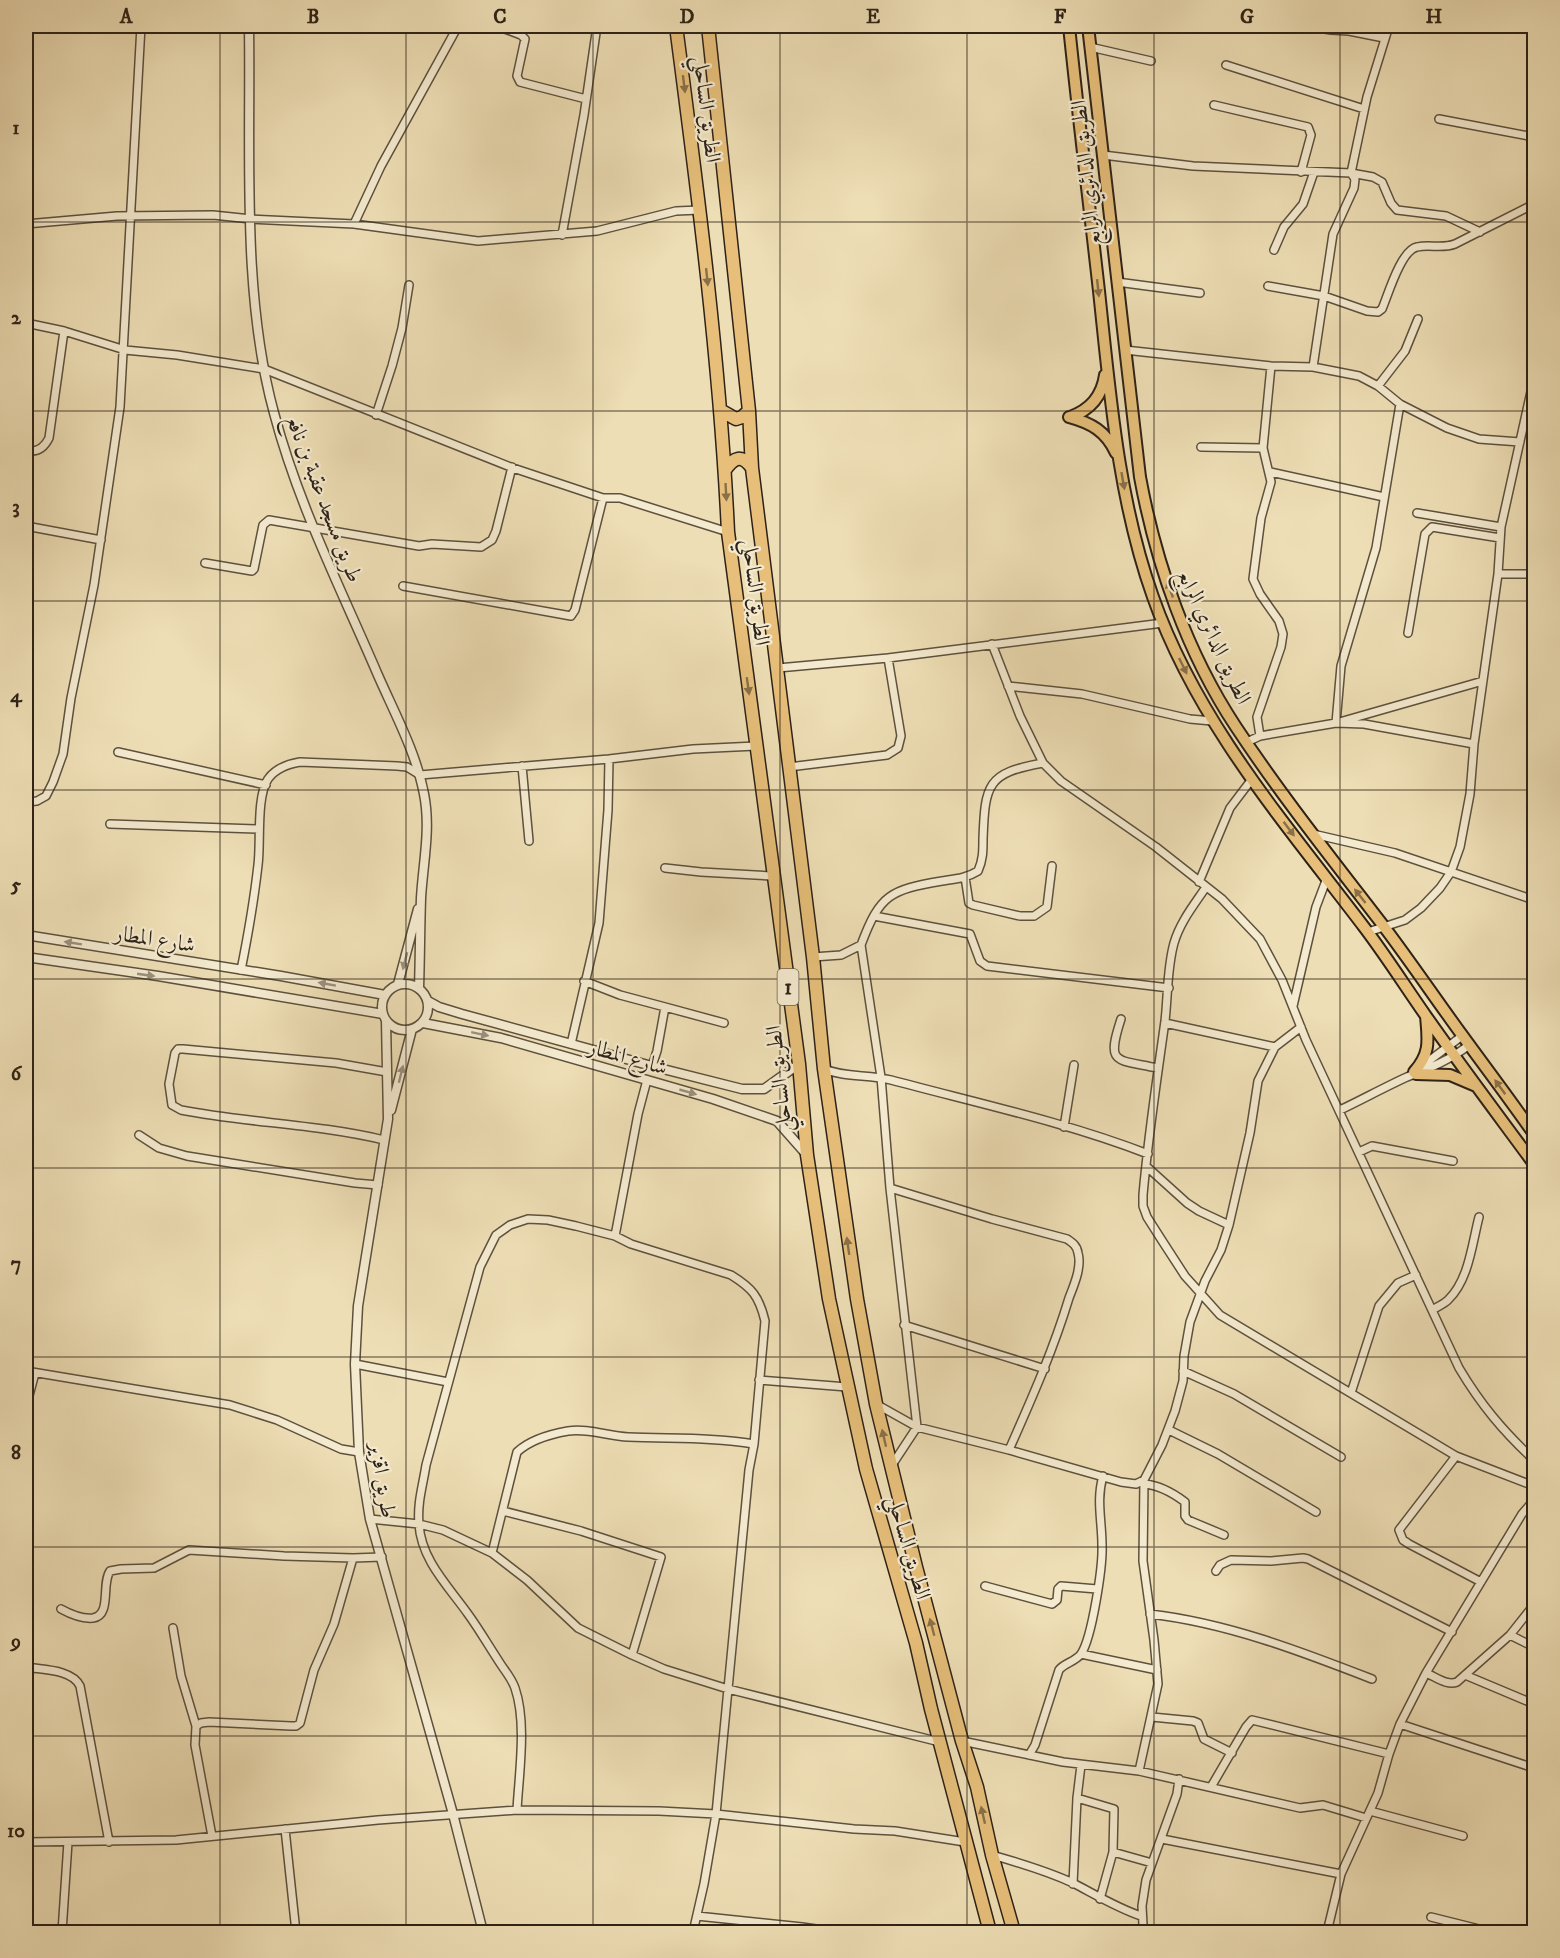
<svg xmlns="http://www.w3.org/2000/svg" width="1560" height="1958" font-family="'IM FELL DW Pica',Amiri,serif">
<style>
.lines{fill:none;stroke-linecap:round;stroke-linejoin:round}
.minor-casing{stroke:#5d513e;stroke-width:10}
.tertiary-casing{stroke:#5d513e;stroke-width:11}
.primary-casing{stroke:#2d2217;stroke-width:14}
.trunk-casing{stroke:#2d2217;stroke-width:15}
.minor{stroke:#f4eacf;stroke-width:7}
.tertiary{stroke:#f4eacf;stroke-width:8}
.primary{stroke:#e7bf7a;stroke-width:10}
.trunk{stroke:#e7bf7a;stroke-width:12}
.oneway{fill:#8a7048}
.oneway2{fill:#9a907c}
.grid{fill:none;stroke:#2d2217;stroke-width:1.5;stroke-opacity:0.55}
.labels{text-anchor:middle;stroke-width:4.5;stroke-linejoin:round;paint-order:stroke}
.shield{fill:#f4eacf;stroke:#695e4e;stroke-width:1.5}
.shield-label{font-size:21px;font-weight:bold;fill:#2d2217}
.street-label{font-size:22px;fill:#2d2217;stroke:#f4eacf}
.neatline{fill:none;stroke:#2d2217;stroke-width:2}
.grid-label{font-size:20px;text-anchor:middle;font-weight:bold;fill:#2d2217}
</style>
<rect width="100%" height="100%" fill="#eedeb5"/>
<filter id="stains"><feTurbulence type="fractalNoise" baseFrequency=".00333" numOctaves="4"/><feColorMatrix values="0 0 0 0 .2 0 0 0 0 .09 0 0 0 0 .02 0 0 0 .5 -.17"/></filter>
<radialGradient id="worn" r=".72"><stop offset=".6" stop-color="#630" stop-opacity="0"/><stop offset="1" stop-color="#630" stop-opacity=".3"/></radialGradient>
<g class="lines">
<defs>
<path id="minor" d="M497,26l24,9 4,4 -8,37 3,6 66,17
M1306,26l25,4 18,1 35,7
M1090,47l61,14
M1226,65l138,44
M1214,105l94,22 3,8 -10,37
M1439,119l95,18
M1103,155l90,11 158,7 22,4 9,5 9,21 6,7 49,6 34,16
M26,224l91,-8 96,-1 38,4 103,5 124,17 119,-10 79,-20 24,-1
M354,224l27,-58 77,-140
M562,235l22,-120 13,-89
M1274,250l10,-23 19,-23 11,-32
M1117,282l83,11
M1268,286l56,10 43,15 11,1 4,-3c6,-14 19,-59 35,-62 13,-3 25,2 38,-3l79,-40
M26,323l38,8 61,19 52,5 87,14 249,99 90,30h17l108,34
M1125,350l146,16 42,1 46,9 19,10 22,18 47,24 32,11 41,3
M1313,367l20,-133 21,-46 1,-9 -4,-6 16,-76 22,-71
M1378,386l27,-35 13,-32
M1400,404l-24,144 -35,118 -5,57 147,-42
M376,415l16,-49 10,-38 7,-43
M1201,447l62,1
M26,450c11,3 18,-2 23,-12l15,-107
M1270,472l114,25
M1417,513l84,14
M26,526l75,14
M205,563l47,8 2,-2 9,-44 6,-5 150,26 13,-2 49,3 11,-7 4,-9 16,-64
M1498,574h36
M403,586l168,30 4,-6 28,-112
M1408,633l17,-99 7,-7 68,11
M992,644l28,72 23,47 18,18 95,66 66,52 38,40 22,41 24,60 153,328c22,37 44,63 75,92
M778,668l110,-10 275,-35
M1008,686l74,8 108,25 22,2
M1260,736l-3,-19 24,-70 2,-13 -4,-13 -19,-27 -7,-15 8,-61 10,-36 -8,-34 8,-82
M1247,742l13,-6 76,-13 28,1 110,20
M118,752l148,33
M522,766l7,75
M789,767l98,-12 11,-7 3,-12 -13,-78
M26,802l11,-1 9,-5 7,-14 10,-28 8,-56 23,-113 26,-178 21,-381
M110,824l149,5
M1313,834l82,19 139,47
M665,868l36,4 71,4
M965,877l4,26 4,2 47,11h14l13,-9 5,-41
M1199,882l31,-74 22,-29
M1206,887c-12,18 -26,35 -32,56 -7,25 -6,52 -9,78 -8,58 -17,116 -22,174v11l4,11 14,22 24,37 35,39 236,141 78,30
M874,916l96,18 10,27 7,5 182,22
M1368,932l37,-12 16,-12 19,-20 11,-16 9,-25 10,-53 4,-50 24,-170 3,-47 33,-149
M861,945l20,132 9,111 27,239 -25,38
M813,957l28,-2 20,-10c19,-51 29,-55 81,-64 13,-2 25,-3 36,-10 5,-11 5,-20 5,-32 2,-55 4,-66 60,-76
M241,970c7,-35 13,-69 17,-105 3,-22 -2,-68 10,-86 7,-10 20,-15 32,-17l97,4 10,1 13,8 189,-16 84,-10 63,-3
M584,981l36,14 45,12 -8,44 -5,15
M1293,1006l23,-99 11,-29
M665,1007l59,16
M1121,1019c-15,46 -6,40 36,49
M1165,1023l110,24
M571,1044l28,-121 9,-113 1,-51
M1422,1066l40,-30
M824,1069c22,9 44,5 67,11 86,23 174,42 257,74
M1340,1110c23,-11 45,-23 67,-33 23,-9 43,-17 62,-32
M1064,1127l10,-62
M139,1135l20,13 28,8 168,27 23,2
M384,1140c-67,-16 -136,-17 -203,-30l-9,-5 -3,-21 6,-31 3,-4h5l153,14 51,9
M1359,1152l13,-6 81,15
M1146,1166l41,37 12,8 30,14
M890,1188l102,31 75,20c6,4 10,7 11,14 4,14 -4,32 -9,45 -16,53 -38,102 -60,152
M615,1236l23,-122 9,-34
M1432,1310c5,-3 12,-6 16,-10 21,-20 24,-56 31,-83
M904,1325l141,44
M355,1364l93,18
M26,1371l204,34 47,15 64,29 18,3
M1183,1371l51,23 107,63
M759,1380l88,7
M1351,1393l28,-87 19,-23 18,-8
M876,1404l41,23 92,23 112,32 15,2 8,-4
M26,1407l9,-34
M1169,1430l49,24 98,58
M1456,1456l-57,74 4,10 6,4 72,38
M1144,1484c15,1 29,9 41,18v14l3,4 36,15
M503,1511l78,20 80,26 -29,98
M370,1519l49,5 24,6 49,23 35,27 51,48 54,27 32,14 64,20 212,53
M492,1553l25,-101c13,-12 34,-18 51,-21 20,-3 40,5 60,6 43,2 84,0 126,7
M1216,1571l4,-6 11,-5 40,1 32,-3 5,1 144,73
M985,1586l67,18 5,-4 1,-11 3,-3 36,3
M61,1609c9,5 21,10 32,9 19,-3 8,-34 17,-47l11,-2 33,-1 35,-18 95,6 69,2 29,-1
M1150,1614c77,9 150,37 222,65
M173,1628l8,48 15,50
M1510,1635l24,12
M1081,1654l76,16
M26,1667c16,3 46,2 54,19l29,156
M1426,1673c10,4 21,13 31,9l53,-47 19,-24 5,-4
M1465,1675l69,29
M1152,1717l41,4 5,2 6,16 28,14
M1400,1724l134,44
M962,1741l101,21 76,9 161,37 23,-3 43,13
M1029,1755l6,-10 24,-75c5,-7 16,-8 22,-16 11,-16 22,-88 21,-109 0,-24 -6,-45 1,-69
M1139,1771l19,-87 -4,-44 -11,-79 1,-81 18,-35 13,-34 8,-30 1,-25 6,-34 15,-41 16,-31 8,-25 21,-92 8,-52 17,-34 26,-20
M1211,1787l35,-60 6,-7 137,34
M1077,1798l37,11 -1,43 -13,47
M517,1810c2,-37 10,-87 -2,-122 -4,-11 -11,-18 -17,-28 -10,-15 -19,-31 -30,-46 -19,-27 -47,-54 -49,-90 -2,-21 4,-39 7,-59l54,-198 16,-32 14,-10 18,-6 20,1 28,6 39,10 16,8 100,31c21,13 28,21 34,46l-11,123 -5,26 -33,344 -12,70 -11,48
M1370,1811l93,25
M285,1829l11,103
M212,1836l-17,-91 1,-19 5,-3 8,-1 82,4h5l4,-3 14,-53 20,-46 19,-66
M1162,1839l179,35
M26,1842l150,-2 202,-20 139,-10 142,1 57,3 138,15 41,2 70,11
M1113,1852l39,11
M992,1855c28,8 55,16 81,28 23,12 44,25 68,33
M1073,1884l4,-86 4,-33
M697,1916l105,11 35,5
M1431,1917l60,15
M62,1932l6,-90
M1141,1932l2,-7 -1,-19 4,-26 31,-86 2,-15
M1327,1932l14,-58 37,-81 11,-39 11,-30 26,-51 96,-159 12,-14"/>
<path id="tertiary" d="M249,26c2,124 -8,267 25,387 24,91 66,174 103,260 17,39 39,79 47,121 7,35 -1,69 -3,104 -1,30 -1,60 -2,90
M26,935l255,41 104,19
M26,957l132,19 225,38
M382 1007a23 23 0 1 1 46 0a23 23 0 1 1-46 0Z
M398,984l20,-75
M428,1001l11,6 23,7 197,54 83,21h22l35,-25
M386,1021l2,98 -30,187 -3,58 4,88 11,67 83,295 30,118
M423,1023l78,15 212,61 64,22 30,34
M391,1110l21,-81"/>
<path id="primary" d="M1069,26c9,88 20,176 30,265 11,103 19,208 54,306 44,125 132,226 211,330 22,29 41,59 62,89 35,50 72,99 108,148
M1088,26l52,451c16,87 47,176 96,250 45,68 96,132 146,197 28,37 53,74 80,111 24,33 49,66 72,99
M1069,417c22,6 37,14 47,36
M1070,417c20,-7 32,-20 35,-42
M1414,1072c17,-19 14,-32 12,-56
M1416,1074l34,1 26,11"/>
<path id="trunk" d="M676,26c22,168 44,336 52,506l71,532 8,91 22,144 37,170 50,174 15,66 59,223
M708,26l41,385 3,57 61,489 11,112 33,230 19,105 40,163 46,174 15,46 15,68 22,77
M720,410l16,9 6,-2 7,-6
M725,470c9,-13 17,-16 27,-2"/>
</defs>
<use href="#minor" class="minor-casing"/>
<use href="#tertiary" class="tertiary-casing"/>
<use href="#primary" class="primary-casing"/>
<use href="#trunk" class="trunk-casing"/>
<use href="#minor" class="minor"/>
<use href="#tertiary" class="tertiary"/>
<use href="#primary" class="primary"/>
<use href="#trunk" class="trunk"/>
</g>
<defs><path id="oneway-solid" d="M-6-.8H1V-3.2L6.5 0L1 3.2V.8H-6Z" transform="scale(1.5)"/></defs>
<g class="oneway">
<use href="#oneway-solid" transform="translate(684 84) rotate(83)"/>
<use href="#oneway-solid" transform="translate(707 277) rotate(84)"/>
<use href="#oneway-solid" transform="translate(1098 288) rotate(84)"/>
<use href="#oneway-solid" transform="translate(1123 481) rotate(80)"/>
<use href="#oneway-solid" transform="translate(726 492) rotate(87)"/>
<use href="#oneway-solid" transform="translate(1170 589) rotate(-109)"/>
<use href="#oneway-solid" transform="translate(1183 666) rotate(64)"/>
<use href="#oneway-solid" transform="translate(748 686) rotate(82)"/>
<use href="#oneway-solid" transform="translate(1289 829) rotate(53)"/>
<use href="#oneway-solid" transform="translate(1360 896) rotate(-128)"/>
<use href="#oneway-solid" transform="translate(1500 1087) rotate(-126)"/>
<use href="#oneway-solid" transform="translate(848 1246) rotate(-98)"/>
<use href="#oneway-solid" transform="translate(884 1438) rotate(-103)"/>
<use href="#oneway-solid" transform="translate(932 1627) rotate(-105)"/>
<use href="#oneway-solid" transform="translate(983 1815) rotate(-103)"/>
</g>
<g class="oneway2">
<use href="#oneway-solid" transform="translate(73 943) rotate(-171)"/>
<use href="#oneway-solid" transform="translate(405 961) rotate(104)"/>
<use href="#oneway-solid" transform="translate(146 975) rotate(8)"/>
<use href="#oneway-solid" transform="translate(327 984) rotate(-170)"/>
<use href="#oneway-solid" transform="translate(480 1034) rotate(12)"/>
<use href="#oneway-solid" transform="translate(401 1074) rotate(-76)"/>
<use href="#oneway-solid" transform="translate(688 1092) rotate(16)"/>
</g>
<path class="grid" d="M220,26v1906M406,26v1906M593,26v1906M780,26v1906M967,26v1906M1154,26v1906M1340,26v1906M26,222h1508M26,411h1508M26,601h1508M26,790h1508M26,979h1508M26,1168h1508M26,1357h1508M26,1547h1508M26,1736h1508"/>
<g class="labels">
<rect class="shield" x="777.5" y="969" width="21" height="36" rx="4.5"/>
<g class="shield-label">
<text x="788" y="994">1</text>
</g>
<g class="street-label">
<text transform="translate(708 109) rotate(83)" y="8">الطريق الساحلي</text>
<text transform="translate(1085 173) rotate(-96)" y="8">الطريق الدائري الرابع</text>
<text transform="translate(325 498) rotate(69)" y="8">طريق مسجد عقبة بن نافع</text>
<text transform="translate(757 592) rotate(83)" y="8">الطريق الساحلي</text>
<text transform="translate(1215 636) rotate(65)" y="8">الطريق الدائري الرابع</text>
<text transform="translate(155 938) rotate(9)" y="8">شارع المطار</text>
<text transform="translate(628 1056) rotate(16)" y="8">شارع المطار</text>
<text transform="translate(778 1079) rotate(-96)" y="8">الطريق الساحلي</text>
<text transform="translate(384 1480) rotate(81)" y="8">طريق اقزير</text>
<text transform="translate(910 1547) rotate(74)" y="8">الطريق الساحلي</text>
</g>
</g>
<rect width="1560" height="1958" fill="none" stroke="#eedeb5" stroke-width="66"/>
<rect x="33" y="33" width="1494" height="1892" class="neatline"/>
<g class="grid-label">
<text x="126" y="23">A</text>
<text x="313" y="23">B</text>
<text x="500" y="23">C</text>
<text x="687" y="23">D</text>
<text x="873" y="23">E</text>
<text x="1060" y="23">F</text>
<text x="1247" y="23">G</text>
<text x="1434" y="23">H</text>
<text x="16" y="134">1</text>
<text x="16" y="324">2</text>
<text x="16" y="513">3</text>
<text x="16" y="702">4</text>
<text x="16" y="891">5</text>
<text x="16" y="1080">6</text>
<text x="16" y="1270">7</text>
<text x="16" y="1459">8</text>
<text x="16" y="1648">9</text>
<text x="16" y="1837">10</text>
</g>
<rect width="100%" height="100%" filter="url(#stains)"/>
<rect width="100%" height="100%" fill="url(#worn)"/>
</svg>
